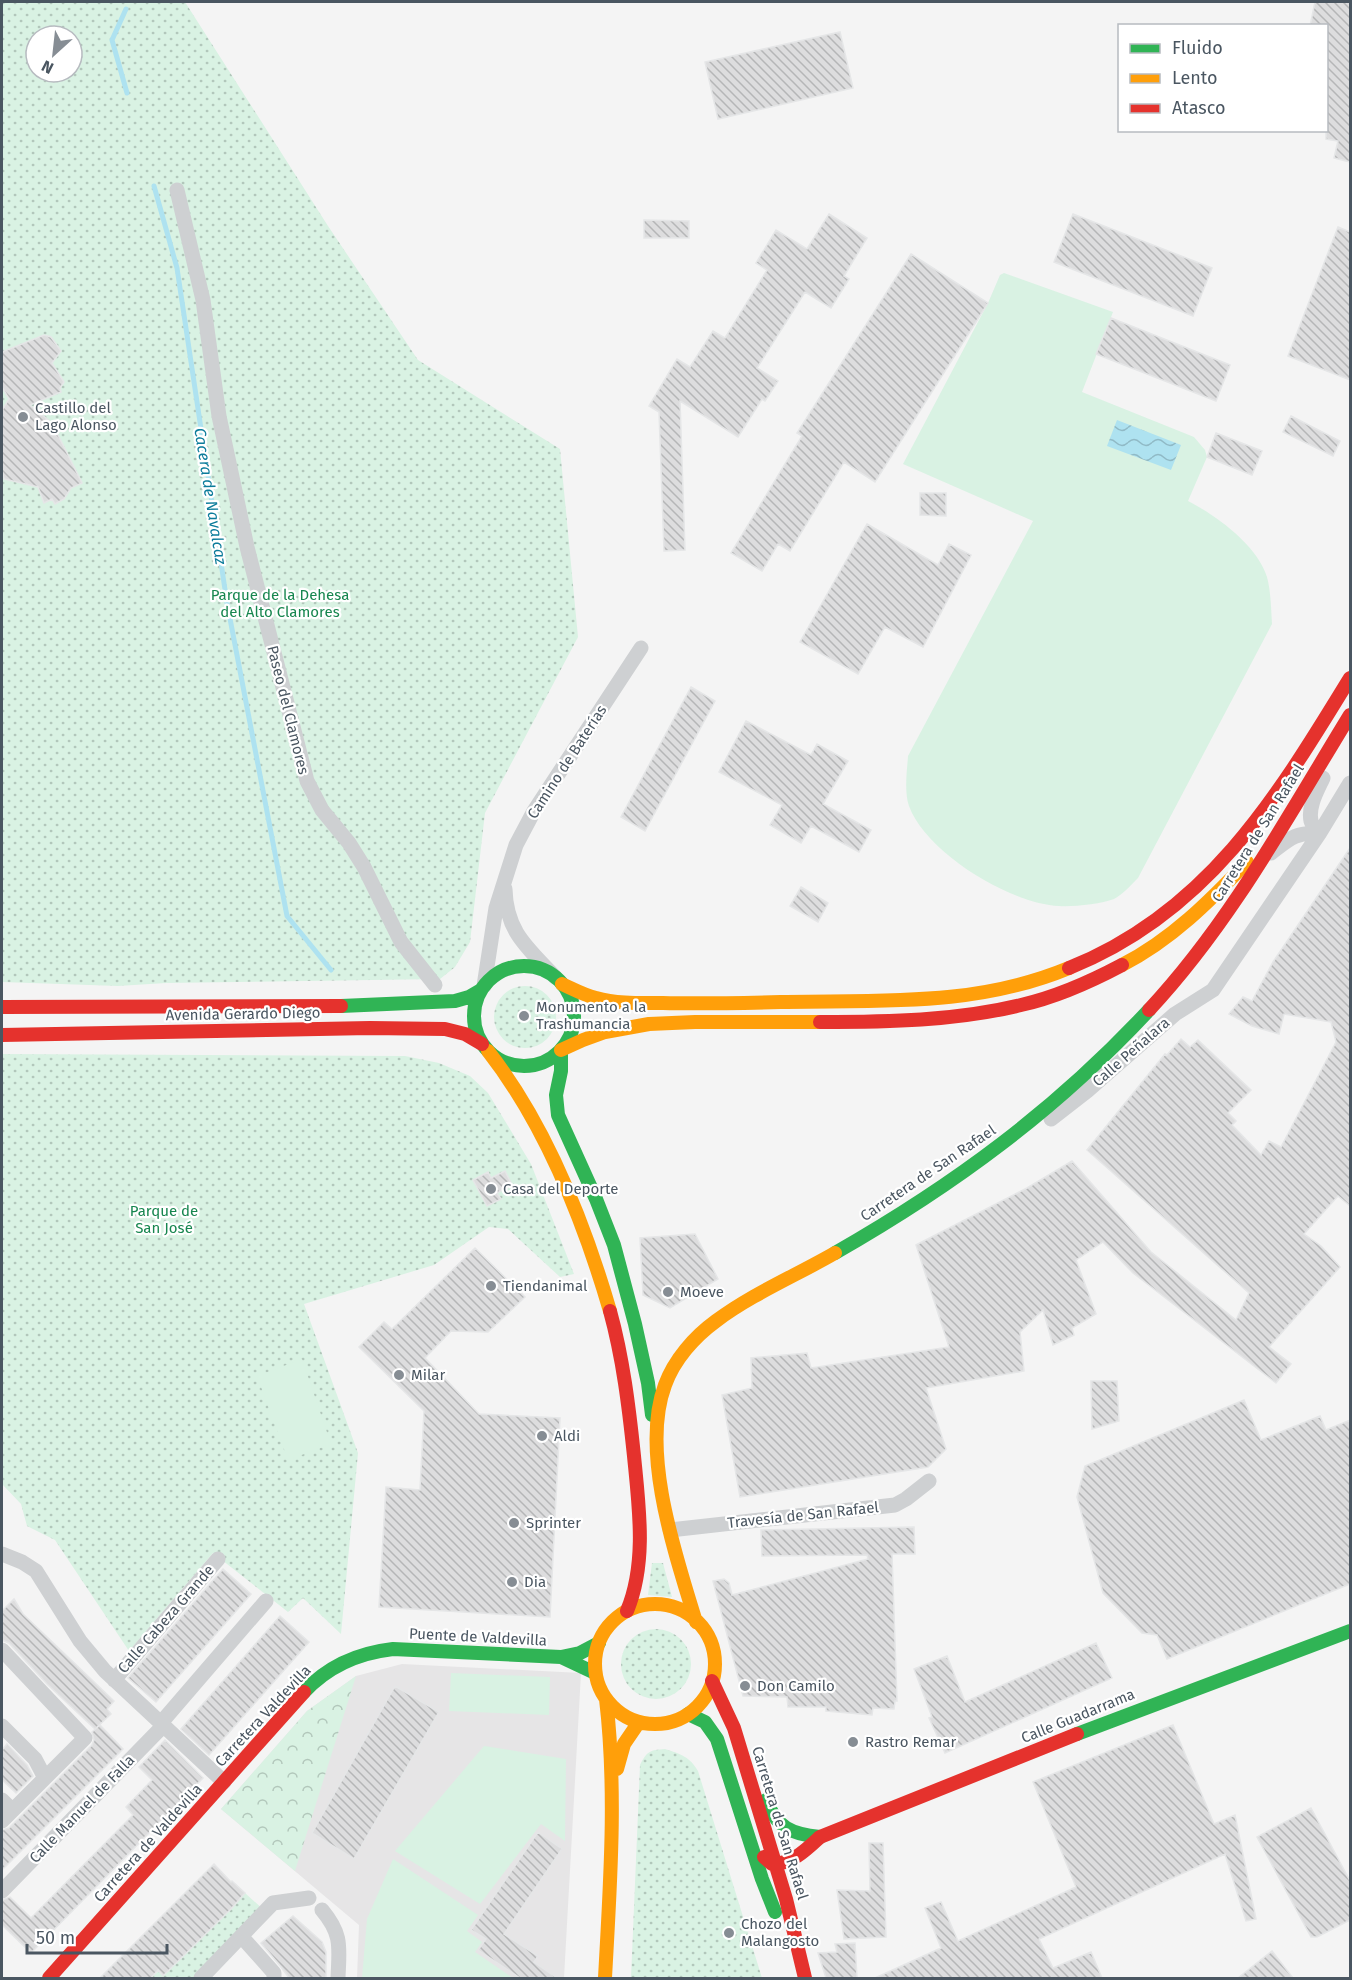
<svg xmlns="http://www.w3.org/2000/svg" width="1352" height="1980" font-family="'Fira Sans',sans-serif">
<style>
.education{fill:#e6e5e6}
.green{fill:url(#green-dots);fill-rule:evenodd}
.forest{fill:url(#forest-crowns)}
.pitch{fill:#d9f2e3}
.water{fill:url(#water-waves)}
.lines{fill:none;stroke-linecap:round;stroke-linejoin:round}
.stream{stroke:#aee2f0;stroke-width:5}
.building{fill:url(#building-back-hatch);stroke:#e5e6e7;stroke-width:1.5}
.street{stroke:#ced0d2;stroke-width:15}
.fast{stroke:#30b455;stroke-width:14}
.slow{stroke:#ff9f0a;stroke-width:14}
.jam{stroke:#e5322d;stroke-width:14}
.poi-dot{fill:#868d94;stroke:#fff;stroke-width:2}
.labels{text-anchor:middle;stroke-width:4.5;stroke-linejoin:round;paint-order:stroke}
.poi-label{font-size:15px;fill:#4a5661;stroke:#fff;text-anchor:start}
.park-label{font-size:15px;fill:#17864f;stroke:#fff}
.street-label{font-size:15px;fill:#4a5661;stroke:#fff}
.water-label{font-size:16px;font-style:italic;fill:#0c7c9b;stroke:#fff}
</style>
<defs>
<pattern id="green-dots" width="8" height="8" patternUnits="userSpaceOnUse" patternTransform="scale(1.5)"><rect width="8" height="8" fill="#d9f2e3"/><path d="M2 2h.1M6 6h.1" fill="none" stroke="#b2c7bb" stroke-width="1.8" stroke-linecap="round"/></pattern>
<pattern id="forest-crowns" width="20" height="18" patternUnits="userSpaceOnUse" patternTransform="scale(1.5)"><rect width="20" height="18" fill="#d9f2e3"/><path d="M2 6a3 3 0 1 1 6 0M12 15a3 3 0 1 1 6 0" fill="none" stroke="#b2c7bb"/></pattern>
<pattern id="water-waves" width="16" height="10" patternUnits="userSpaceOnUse" patternTransform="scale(1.5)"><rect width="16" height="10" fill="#aee2f0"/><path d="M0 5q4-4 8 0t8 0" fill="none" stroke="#90bac6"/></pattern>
<pattern id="building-back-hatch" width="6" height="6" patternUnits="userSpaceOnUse" patternTransform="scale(1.5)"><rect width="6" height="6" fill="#ddddde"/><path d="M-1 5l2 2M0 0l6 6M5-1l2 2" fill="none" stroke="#b5b6b7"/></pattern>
</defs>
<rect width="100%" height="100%" fill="#f4f4f4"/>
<path class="education" d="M402,1664l179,9 -17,305h-207l2,-53 -138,-116 86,-98 49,-35z"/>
<path class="green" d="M2,2h183l143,224 90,134 142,89 18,188 -93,176 -15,129 -15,25 -15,12 -274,4 -48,3 -116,-4zM36,36h36v36h-36z
M494 1017a31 31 0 1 1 62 0a31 31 0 1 1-62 0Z
M2,1054l403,2 34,7 31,13 18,17 43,71 43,110 -14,3 -52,-48 -19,-2 -55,38 -130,39 54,149 -17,181 -38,-36 -15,14 -75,-59 -84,98 -74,-111 -28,-14 -6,-22 -19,-20z
M652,1563h11l9,34 -24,-2z
M621 1664a35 35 0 1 1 70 0a35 35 0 1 1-70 0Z
M665,1749c16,5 25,8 33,22l64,207h-131l9,-213c7,-14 10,-15 25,-16z
M245,1893l20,18 -65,67h-49z"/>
<path class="forest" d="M356,1676l-61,195 -74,-62 86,-98z"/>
<path class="pitch" d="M1004,273l109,39 -31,80 112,45 11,13 2,7 -19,44c29,15 69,44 79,76 4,15 4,32 5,47l-134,254c-7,7 -16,17 -24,21 -13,5 -41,8 -55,7 -48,-2 -133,-53 -150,-100 -5,-15 -2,-35 -1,-50l125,-235 -130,-57 85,-161 12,-28z
M302,1359l29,85 -43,16 -31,-84z
M451,1673l99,4 -1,38 -100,-4z
M484,1746l82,13 -1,82 -24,-17 -61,80 -85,-53z
M393,1859l85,56 -11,16 15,11 -7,10 38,26h-151l5,-59z"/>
<path class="water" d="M1117,420l64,25 -10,25 -64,-24z"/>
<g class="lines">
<path class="stream" d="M126,9l-14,31 15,53
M154,186l23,82 50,335 60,313 44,54"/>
</g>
<path class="building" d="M1315,2h35v160l-16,-4 4,-17 -12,-2v-113h-16z
M840,32l13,56 -135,31 -13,-57z
M829,214l38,24 -23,38 5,3 -18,29 -26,-16 -48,76 21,13 -13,20 -3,-2 -24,38 -58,-36 5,149 -21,1 -5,-139 -10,-6 28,-47 13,8 23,-36 12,7 42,-68 -11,-7 20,-33 31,19z
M1073,214l139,54 -19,48 -139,-54z
M644,220l45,1v17h-45z
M1338,227l12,5v148l-62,-24z
M911,254l77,49 -113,179 -31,-20 -54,89 -12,-7 -16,27 -31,-18 71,-117 -5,-3z
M1111,318l119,47 -14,36 -120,-47z
M44,335l7,2 10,14 -9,12 12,19 -4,6 1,4 -31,13 22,18 30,60 -11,5 -7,11 -9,5 -3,-5 -8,4 -6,-16 -34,-8 -2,-9v-60l7,-11 -7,-12v-35z
M1291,416l49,25 -7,15 -50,-24z
M1216,433l46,18 -10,24 -45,-18z
M920,493h26v23l-26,-1z
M867,524l71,41 11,-21 22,11 -48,92 -38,-20 -27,47 -58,-32z
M691,687l24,14 -70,130 -24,-14z
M746,721l65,34 6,-11 31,17 -25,43 48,26 -12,22 -48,-26 -10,17 -31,-18 12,-20 -63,-33z
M1350,848v358l-12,-10 -34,38 17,12 19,21 -71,80 22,17 -15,19 -143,-110 -30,-31 -27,18 20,54 -24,14 2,7 -21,10 -10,-35 -23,22 4,39 -98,17 20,61 -18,18 -188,30 -18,-102 30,-7 -1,-30 56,-5 4,15 138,-21 -33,-102 111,-57 45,-27 79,91 85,68 13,-27 -162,-143 78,-96 2,1 14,-16 9,8 8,-7 53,50 -23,23 8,8 -4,4 29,30 8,-14 12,6 55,-105 -5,-20 -47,-8 -5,20 -27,-8 -23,-12 14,-17 9,4 21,-39z
M801,887l27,16 -10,19 -28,-16z
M505,1171l7,14 -15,8 4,6 -14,7 -14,-26 15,-8 3,6z
M695,1234l23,45 -48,29 -27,-13 -3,-57z
M475,1248l50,49 -37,35 -37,-1 -26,27 54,56 81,4 -10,199 -171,-10 7,-120 34,3 4,-79 -65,-64 25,-25 8,7z
M1091,1381h26l2,40 -27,8z
M1244,1400l17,40 59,-24 6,14 24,-10v164l-183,75 -10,-24 -15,-2 -39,-40 -26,-96 8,-31z
M914,1527l1,27h-23l5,147h-2l-1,8 -21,-1 -1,7 -46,-4v-4h-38l-1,-10 -44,-1 -30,-115 11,-2 5,4 3,12 136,-36 -1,-4 -105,1 -1,-26z
M223,1569l28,25 -95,108 -28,-24z
M14,1599l9,15 91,87 -7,8 4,5 -16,15 -48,-45 -38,-41 -7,-3v-29z
M280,1616l29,26 -100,113 -28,-26z
M1096,1643l16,35 -167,75 -16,-35 3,-1 -18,-48 33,-13 18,46z
M395,1686l44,26 -85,147 -42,-26z
M100,1725l23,24 -121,121v-40l7,-2 83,-83 2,-5 -2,-8z
M1173,1725l41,99 21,-9 21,104 -10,2 -21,-67 -186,85 14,29 38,-16 11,26h-227l66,-30 -16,-40 16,-6 17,39 118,-54 -43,-105z
M165,1740l38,38 -172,175 -29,-28v-25l8,-3 21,21 102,-103 -7,-8 26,-27 -13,-13z
M7,1744l20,21 6,11 -17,17 -14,-13v-30z
M1311,1808l39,73v39l-33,17h-6l-54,-100z
M538,1832l24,17 -58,85 34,22 -4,6 23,16h-37l-42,-28 8,-11 -15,-9z
M869,1843h14l3,94 -42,2 -7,-49 33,1z
M214,1864l17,18 1,-1 13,12 -14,16 -68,67 -5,-6 -7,8h-51z
M293,1916l29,26 4,10v26h-37l-8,-11 -20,-24z
M855,1943l2,35h-31l-8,-25 19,-1 -2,-8z
M1272,1951l21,27h-55z"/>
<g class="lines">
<path class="street" d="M177,190l26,110 16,116 28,131 60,234 15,29 27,33 15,24 37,75 34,43
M1319,834c-2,-4 -7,-9 -8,-13 -3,-15 6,-30 12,-43
M1271,853c17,-13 25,-22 48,-19
M505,889c1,43 23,59 50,88
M484,986l12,-78 20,-63 18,-34 107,-163
M1051,1119l36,-28 88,-77 38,-24 106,-156 31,-51
M670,1530l225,-25 11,-6 23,-18
M2,1554l20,8 14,9 44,70 25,30 119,111
M2,1650l83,88 -83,83
M114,1680l104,-121
M160,1724l106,-123
M2,1726l33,33 10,19
M2,1800l10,10
M2,1891l161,-165
M322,1910c21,25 17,38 16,68
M241,1936l33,37v5
M201,1978l72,-75 36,-5"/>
<path class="fast" d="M474 1016a50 50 0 1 1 100 0a50 50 0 1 1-100 0Z
M341,1006l114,-5 14,-4 12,-7
M561,1050v21l-5,24 2,20 38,84 18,46 21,79 13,59 4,32
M835,1253c119,-68 221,-143 314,-243
M561,1657l34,16
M304,1692c24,-26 54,-39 89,-43l168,8 19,-4 19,-10
M688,1714l17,8 12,17 45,140 13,33
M1077,1734l273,-103
M766,1800c11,28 25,34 54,37"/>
<path class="slow" d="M1122,965c49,-25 88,-64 125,-103
M562,984c11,5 22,11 34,14 21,6 45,5 67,5 40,1 79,0 119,-1 99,-2 193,5 287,-34
M561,1050l22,-10 22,-8 44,-8 46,-2h125
M488,1051c57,73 96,171 122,260
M595 1664a60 60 0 1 1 120 0a60 60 0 1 1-120 0Z
M696,1622c-20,-66 -56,-170 -31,-237 9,-25 29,-48 51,-64 36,-27 79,-45 119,-68
M617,1769l7,-25 15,-22
M605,1978c5,-93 12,-186 1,-279"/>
<path class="jam" d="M1069,968c138,-55 207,-169 281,-290
M2,1007l339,-1
M1149,1010c82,-88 139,-194 201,-295
M820,1022c67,0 136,-1 201,-17 36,-8 69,-23 101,-40
M2,1035l368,-7 75,1 20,5 17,10
M610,1311c13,47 19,97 24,145 5,51 13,107 -7,155
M712,1681l22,47 52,171 19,79
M820,1837l257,-103
M764,1857l8,7c20,0 34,-14 48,-27
M49,1978l255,-286"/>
</g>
<g class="poi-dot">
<circle cx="23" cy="417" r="6"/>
<circle cx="524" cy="1016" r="6"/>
<circle cx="491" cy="1189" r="6"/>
<circle cx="491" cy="1286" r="6"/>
<circle cx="668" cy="1292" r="6"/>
<circle cx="399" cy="1375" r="6"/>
<circle cx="542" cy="1436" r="6"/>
<circle cx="514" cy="1523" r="6"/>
<circle cx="512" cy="1582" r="6"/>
<circle cx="745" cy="1686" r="6"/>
<circle cx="853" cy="1742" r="6"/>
<circle cx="729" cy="1933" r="6"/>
</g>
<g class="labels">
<g class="poi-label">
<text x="35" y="413">Castillo del<tspan x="35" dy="17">Lago Alonso</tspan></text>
<text x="536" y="1012">Monumento a la<tspan x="536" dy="17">Trashumancia</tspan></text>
<text x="503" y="1194">Casa del Deporte</text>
<text x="503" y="1291">Tiendanimal</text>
<text x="680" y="1297">Moeve</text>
<text x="411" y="1380">Milar</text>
<text x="554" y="1441">Aldi</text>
<text x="526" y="1528">Sprinter</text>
<text x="524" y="1587">Dia</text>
<text x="757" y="1691">Don Camilo</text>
<text x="865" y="1747">Rastro Remar</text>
<text x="741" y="1929">Chozo del<tspan x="741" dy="17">Malangosto</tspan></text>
</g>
<g class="park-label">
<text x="280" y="600">Parque de la Dehesa<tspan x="280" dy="17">del Alto Clamores</tspan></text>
<text x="164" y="1216">Parque de<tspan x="164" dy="17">San José</tspan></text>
</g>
<g class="street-label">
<text transform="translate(288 710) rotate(76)" y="5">Paseo del Clamores</text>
<text transform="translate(567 762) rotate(-57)" y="5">Camino de Baterías</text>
<text transform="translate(1258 833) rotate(-58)" y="5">Carretera de San Rafael</text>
<text transform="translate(243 1014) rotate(-1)" y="5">Avenida Gerardo Diego</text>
<text transform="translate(1131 1052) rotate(-41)" y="5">Calle Peñalara</text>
<text transform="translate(928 1173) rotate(-34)" y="5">Carretera de San Rafael</text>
<text transform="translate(803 1515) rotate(-6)" y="5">Travesía de San Rafael</text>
<text transform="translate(166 1619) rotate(-49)" y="5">Calle Cabeza Grande</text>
<text transform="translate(478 1637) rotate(3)" y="5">Puente de Valdevilla</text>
<text transform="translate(263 1716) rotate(-47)" y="5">Carretera Valdevilla</text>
<text transform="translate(1078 1716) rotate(-22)" y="5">Calle Guadarrama</text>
<text transform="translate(82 1809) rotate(-46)" y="5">Calle Manuel de Falla</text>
<text transform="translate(780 1823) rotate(73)" y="5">Carretera de San Rafael</text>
<text transform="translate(148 1843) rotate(-48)" y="5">Carretera de Valdevilla</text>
</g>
<g class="water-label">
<text transform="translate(211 496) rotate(81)" y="6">Cacera de Navalcaz</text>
</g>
</g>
<rect width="1352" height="1980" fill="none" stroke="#4a5661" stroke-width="6"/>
<rect x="1118" y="24" width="210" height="108" fill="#ffffff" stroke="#b7bbc0" stroke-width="1.5"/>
<rect x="1130" y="44" width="30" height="9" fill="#30b455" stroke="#b7bbc0" stroke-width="1.5"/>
<text x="1172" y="54" font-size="18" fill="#4a5661">Fluido</text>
<rect x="1130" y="74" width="30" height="9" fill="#ff9f0a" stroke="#b7bbc0" stroke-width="1.5"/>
<text x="1172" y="84" font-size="18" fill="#4a5661">Lento</text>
<rect x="1130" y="104" width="30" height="9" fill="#e5322d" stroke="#b7bbc0" stroke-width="1.5"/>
<text x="1172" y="114" font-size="18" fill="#4a5661">Atasco</text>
<g transform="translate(54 54) rotate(207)"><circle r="28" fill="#ffffff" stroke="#b7bbc0" stroke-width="1.5"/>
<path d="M0-4.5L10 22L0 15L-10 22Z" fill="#868d94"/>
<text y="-9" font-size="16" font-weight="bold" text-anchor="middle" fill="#4a5661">N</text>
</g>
<path d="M27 1944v9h140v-9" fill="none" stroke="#4a5661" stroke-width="3"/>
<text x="36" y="1944" font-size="18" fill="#4a5661" stroke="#ffffff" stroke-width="4.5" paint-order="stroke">50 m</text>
</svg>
